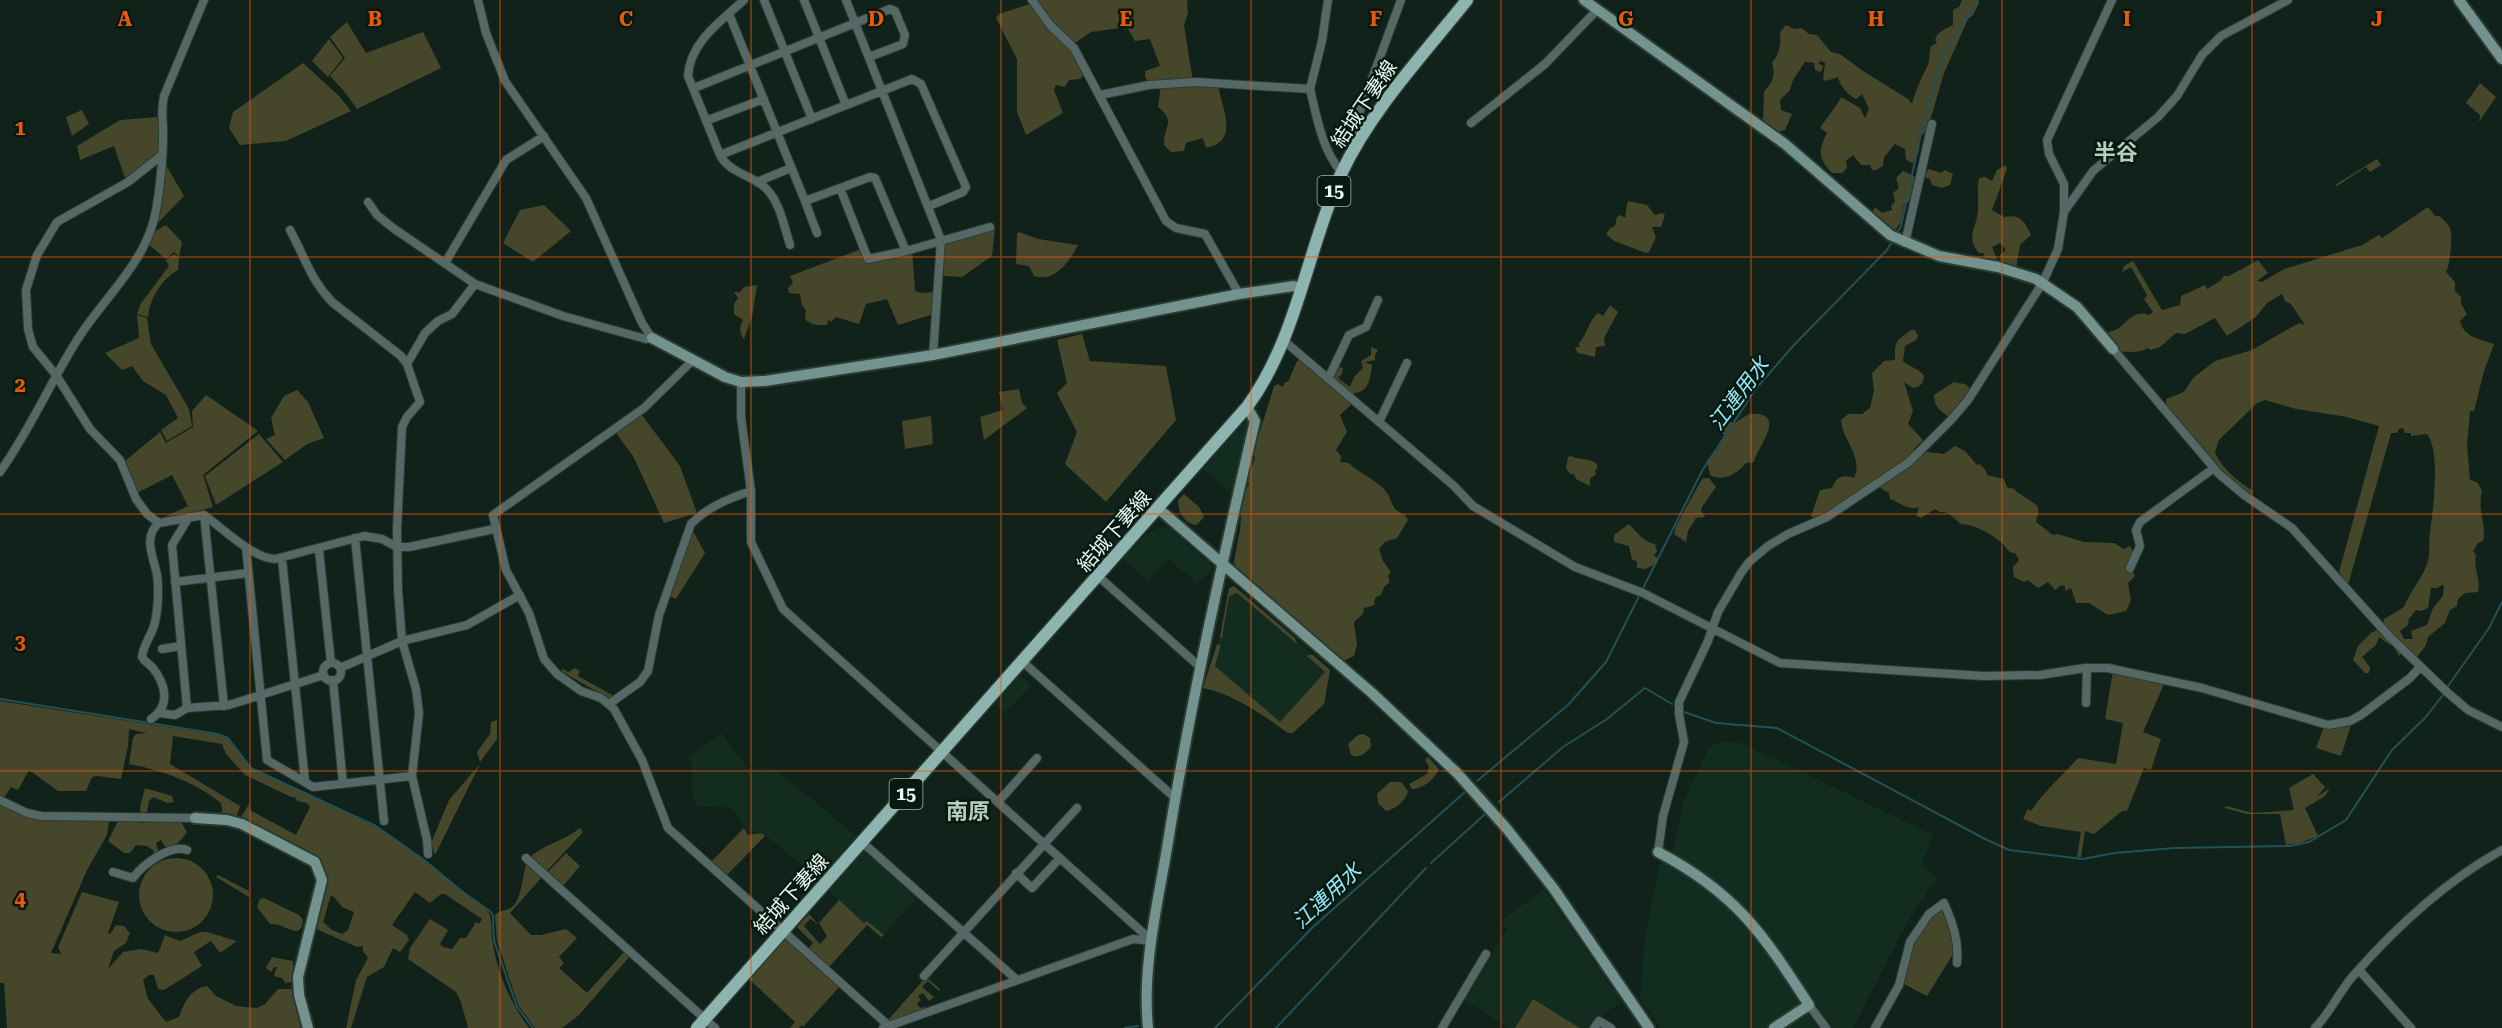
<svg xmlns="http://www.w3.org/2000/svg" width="2502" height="1028" font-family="'Roboto Serif','Noto Sans JP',serif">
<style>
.built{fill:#122c1f}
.green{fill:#46472a;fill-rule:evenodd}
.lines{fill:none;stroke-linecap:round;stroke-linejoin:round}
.stream{stroke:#245158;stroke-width:2}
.street-casing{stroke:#2a3c33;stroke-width:10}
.secondary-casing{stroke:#2a3c33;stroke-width:14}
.primary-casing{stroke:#2a3c33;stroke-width:15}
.street{stroke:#566865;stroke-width:8}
.secondary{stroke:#75938e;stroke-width:10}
.primary{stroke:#8db4ae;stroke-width:12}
.grid{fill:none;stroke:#e8590c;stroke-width:1.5;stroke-opacity:0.55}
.labels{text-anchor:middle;stroke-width:5;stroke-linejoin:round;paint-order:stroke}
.shield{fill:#071910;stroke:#a7b4ad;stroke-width:1.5}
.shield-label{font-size:18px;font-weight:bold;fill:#ebf7f0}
.street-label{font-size:20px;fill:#ebf7f0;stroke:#071910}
.water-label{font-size:21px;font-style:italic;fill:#97e6f4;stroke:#071910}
.quarter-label{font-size:22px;font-weight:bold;fill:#b6cec0;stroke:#071910}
.grid-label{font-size:20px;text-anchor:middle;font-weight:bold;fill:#e8590c;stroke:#071910;stroke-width:5;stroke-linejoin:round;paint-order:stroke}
</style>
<rect width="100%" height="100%" fill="#102219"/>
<path class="built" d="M1248,421l3,9 -18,65 -30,-26 39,-45z
M1160,527l11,2 41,37 1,2 -16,16 -28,-25 -21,22 -25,-23 24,-25z
M1239,590l91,80 -6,34 -31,29h-5l-39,-27 -26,-12 -20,-6 17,-51 8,-43z
M1020,675l11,10 -26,28 -10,-9z
M722,733l26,36 24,-2 85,69 -38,44 -57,-48 -13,2 -14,-23 -10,-6 -29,2 -4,-13v-31l-5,-6z
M1724,741l17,2 193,92 -13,30 17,12 -31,46 -54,105h-193l-20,-30 5,-62 14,-70 15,-19 9,-45 26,-55z
M866,848l53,47 -35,40 -16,-14 -4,2 -36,-33z
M1544,890l78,112 -26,17 -6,9h-10l-47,-29 -18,29h-6l-45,-28 43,-71 -6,-9z"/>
<path class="green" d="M1037,0h150l1,13 -4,12 9,57 25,2c3,23 23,57 -12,64l-3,-10 -17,5 -2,8 -13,1 -7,-7c-1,-19 13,-23 -6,-38l3,-22h-12l-4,-9v-5l15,-5 -10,-27 -15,2 -8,-14 -36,5 -19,13 15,27 -7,7 -11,1 -4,7 -9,-2 -2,5 9,23 -37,22 -9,-23v-53l-21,-41 3,-4 34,-11z
M1962,0h15l2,3 -6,12 -5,4 -24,54 -17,58 -9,7c3,9 1,17 -5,25l-7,-3 -1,-11 -10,-5 -11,13 -1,9 -7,4h-4l-2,-5h-9l-8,-10 -7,6 1,7 -5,5h-10c-14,-15 -14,-22 -5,-40l-7,-5c7,-11 17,-22 21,-31l19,11 5,10 4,-9 -7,-15 -6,5c-8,-4 -16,-13 -18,-22l-12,4 -3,-2 2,-16 -4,-2 -3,2 5,3 -2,6 -6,-2 -1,-7 -9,-1 -12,18 -3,10 -10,10 1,10 11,4 -7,16 -6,2 -16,-11 1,-29c8,-11 12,-14 8,-30 8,-7 9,-20 8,-30l6,-7 8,4 8,-1 7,6 8,1 14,17 9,2 23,17 45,28 4,5c3,-12 10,-28 16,-39 2,-5 1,-13 3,-19l6,-3 -2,-3c3,-9 10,-11 18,-15v-15l6,-3z
M347,22l19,31 57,-21 18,36 -84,41 -13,-18 -14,-15 15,-18 -15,-21z
M329,39l14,19 -15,19 -16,-16z
M303,63l36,33 12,15 -65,30 -46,4 -11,-17 4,-16z
M2480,83l16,14 -17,25 1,-7 -14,-12z
M82,110l7,14 -17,12 -6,-19z
M157,117l4,17 -2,20 -33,27 -12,-35 -34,14 -3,-14 43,-26z
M2377,159l4,6 -11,7 -4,-5 -29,19 -2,-1z
M163,160l21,36 -31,32z
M2006,165l1,4 -15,41 12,7c17,-3 20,4 27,18l-11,10 -4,23 -15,-4 -1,-9 6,-5 -6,-7 -8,4 7,17 -16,-5 1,-6h-5c-12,-14 -5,-22 -2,-36 3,-13 -1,-27 2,-39l6,-1 7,4 5,-11z
M1929,169l12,4 4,-3 8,4 -3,11 -8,3 -10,-3 -2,-6 -6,-2v-3z
M1903,171l12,6 -6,25 -5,2 -3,18 -8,11 -21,-20 3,-6 7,6 10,-3 -1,-4 4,-5 -2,-8 6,-5 -3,-10z
M1629,201l18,4 8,10 7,-2 3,2 -4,12h-9l4,10 -7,15 -3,1 -32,-12 -8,-7 4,-6 5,-2 2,-9 3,-2 5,3 2,-15z
M544,205l27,26 -38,31 -30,-19 17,-33z
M2428,207l7,9h4c5,4 11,9 12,16 1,8 -1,34 -5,40l9,10v9l6,6v7l6,10 -7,7c4,16 19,18 34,23l-10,27 -10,40h-4l-3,34 3,35 7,2 5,9c-5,21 5,33 1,50l-5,2 -5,8 3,4c-3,13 5,24 2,37l-13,1 -7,6 -1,7 -7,4 -5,13 -17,14 -2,8 -9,12 -4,1 -10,-6 -4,4 -4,-7 2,-3 -3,-3 -4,2 -11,-8 -3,8 -14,12 8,10 -1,6h-4l-12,-13 5,-14 13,-13 12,-6 1,-8 20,-12c6,-16 18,-28 23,-43 4,-10 1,-22 3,-31 3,-24 11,-81 -3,-99l-16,2v-3h-6l-2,-5 -4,1 -2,4h-6l-43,152 -9,-13 40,-146 -32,-9 -51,-8 -31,-9 -8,3 -38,37 -4,12c6,16 24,30 38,39l-2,4 -26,-20 -59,-69v-7l18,-7 9,-14 22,-17 37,-11 47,-27 6,2 -14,-21 -6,-3 -3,-7 -15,9 -11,14 -29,19 -12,-18 -30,16 -9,-1 -16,14 -9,3 -4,-2c-7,6 -20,3 -29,4l-15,-18c4,-2 7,-2 10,-3 13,-5 19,-23 36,-16l4,-3 -9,-13 3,-4 -16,-28 -9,5 2,-6 9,-5 29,49 18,-5 1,-9 24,-11 2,4 13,-8 4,-5h5l29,-16 10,13 -11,8 5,1 22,-13 78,-24 17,-10 3,3zM2442,585l2,1 -1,10 -10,12 -6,17 -16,6 2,8h-9l-4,-8 8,-6 1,-6 7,-9 5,1 7,-3 3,-20h6z
M166,225l16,17 -3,15 -5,-5 -8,7 -19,-16 5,-10z
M987,227h8l-3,29 -30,21 -19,-1 1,-37z
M1019,232l19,7 40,6c-8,16 -23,38 -44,31l-5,-10 -13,-2 1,-30z
M864,248l5,11 43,-10 3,42 6,2 15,-1 -2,22 -36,11 -11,-26 -21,5 -7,20 -23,-7 -5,5 -4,-3 1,5c-7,3 -19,0 -23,-5l1,-9 -4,-5 -2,-11 -11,-1 -1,-5 5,-5 -3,-7z
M174,254l5,4 -1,12c-17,10 -28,28 -30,47l-11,-3 4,-11 28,-37 -3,-6z
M757,285l-5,32 -8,22c-5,-7 -5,-11 -1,-19l-9,-6v-10l4,-6 -4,-6h6l4,-5z
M1610,305l8,7 -14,26 1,8 -9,1 -1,10 -17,-4 -3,-5 5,-2 -2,-2c9,-8 10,-23 20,-31l5,3z
M137,315l10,3 4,26 38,65 3,17 -25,15 -6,-11 17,-12 -12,-23 -23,-14 -11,-15 -10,4 -17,-17 34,-15z
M1911,330h4l3,6 -2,4 -11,6 -2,15c6,5 15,8 21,14 0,8 -4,12 -11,13l-9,-6 9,29 -5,13 15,16 -10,10 31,4 11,-8 10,5 12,14 3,-1 6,7 1,4 17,4 3,8 7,2c5,6 23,14 24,19 2,3 -2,10 -2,14l17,13 5,-1 26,8 30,1 10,6 6,-3c6,8 -1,19 5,30l-7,7 3,17 -5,11 -18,4 -19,-12h-13l-5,-15 -6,3v-5l-4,-1 -6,5 -7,-8 -10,6 -10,-8 -4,2 -10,-5 -1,-10 6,-7 -4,-7c-8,0 -8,-6 -14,-11 -10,-8 -27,-18 -40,-18l-13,-11 -8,-1 -5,-3 -14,9 -5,-2 3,-9c-12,4 -19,-5 -29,-8l-1,-6 -9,-5v-4l21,-18 -2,-2 -64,45 -20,10 -4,-3 9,-26 12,-2c5,-12 10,-14 22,-10 10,-21 -12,-38 -13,-58l7,-6h14l8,-6 4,-17 -2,-18 12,-12 11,-1c0,-20 0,-18 16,-30z
M1082,334l8,27 76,5 10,54 -70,82 -41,-38 12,-32 -20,-39 10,-10 -10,-43z
M1371,347l7,3 -3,5v5l-10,2 7,3c-2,12 -2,27 -18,28l-1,10 -13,12 7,17 -11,18 5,6 -1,6 9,1c10,11 32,18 40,33 2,5 4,12 9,15 5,4 8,3 10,9l-11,18 -12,4 -6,7 4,12 8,11 -3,4 2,6 -6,5 -3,8 -5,2 -2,4 1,4 -11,3 -1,6 -9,8 3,23 -3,11 -13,6 -42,-34 -8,-13 -4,1 -26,-23 -2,-7 -3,3c-8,-7 -20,-17 -22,-27 2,-12 4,-21 6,-32 2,-13 -1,-35 9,-45l-2,-5 8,-22 -2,-4 21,-68 4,-2 5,3 2,-5h3l9,-21 9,-3 20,16 14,-7 3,1 -1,6 -4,4 12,9 4,-10 9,-9 -2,-7 10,-6z
M1954,382c9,3 13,-1 17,10l-22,25c-9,-6 -15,-11 -15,-22z
M1019,389l3,14 5,5 -43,32 -4,-23 23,-7 -4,-18z
M297,390l11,12 16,36 -17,6 -22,16 -19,-21 9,-4 -4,-17 13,-22z
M206,395l52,36 -55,44 10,32 -51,14 -2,-2 28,-13 -16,-31 -35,18 -12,-32 35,-29 6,11 27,-16 -1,-16z
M1749,414c42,-3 6,36 5,48l-8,1c-9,11 -23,19 -36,12l-3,-15 11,-11 6,-14 -5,-5 2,-8 6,-5 6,7z
M642,415l38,51 17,47 -33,10 -31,-67 -17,-23z
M931,416l2,28 -28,5 -3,-28z
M259,434l24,28 -67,43 -11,-29z
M1571,456c8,5 20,0 27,10l-3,5 1,3 -6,5v7l-14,-7 -2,-5h-4l-4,-6 2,-11z
M1709,478l7,9 -14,20 -1,4 4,6 -9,1 -8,13 -2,11 -12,-8 2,-8 26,-47z
M1184,494l15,13 5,10 -7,8c-13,-1 -19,-13 -19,-25z
M1629,524c8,8 14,18 26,20l2,7 -3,5 4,2 -2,6 -11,5 -8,-1v-7l-5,-1 -3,-14 -15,-4v-7z
M692,529l13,24 -29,46 -7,-3z
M1234,586l61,52 2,6 -60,-51 -8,3 -7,42 -2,-1 9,-49z
M1217,644l4,1 -6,21 65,56 45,-50 -18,-16 2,-1h4l17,15 -6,34 -31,29h-5c-26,-18 -53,-39 -85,-45z
M575,668l5,3 -2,5 36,20 -4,3 -49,-28 2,-2 5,3z
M2113,671l52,11 -22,50 18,7 -10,31 -7,-2 -17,43h-5l-28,23 -9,-3 -4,26h-4l4,-25 -40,-6 -18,-7 5,-10 3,2c13,-20 32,-36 47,-53l38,6 7,-41 -18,-4z
M0,701l219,34 9,4 22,29 126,59 48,33 64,51c5,9 3,18 4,27 4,32 18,65 37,90h-61l-7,-26 -5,-10 -48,-33 2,-11 20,-29 18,11 -8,14 3,3 9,2 8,-11h6l10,-16 3,2 3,-5 -37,-25h-4l-11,9 -15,-11 -23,33 15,10 2,5 -9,12 -7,-4 -9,19 -17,10 -16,51h-5l10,-48 12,-22 -5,-7v-5l-6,1 -43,-19c6,-21 20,-48 4,-68l-78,-41 9,-15 1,6 46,25 14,-28 -3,-4 -10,-2 -2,-4h-4l-46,-22 -19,-21 -4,-10 -49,-8 -3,28 70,42 -4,12 -13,-2 -2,-13c-26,-21 -60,-33 -92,-39l4,-26 3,-4 11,-1 -18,-4 -1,17 -7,33 -24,-3 -5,1 -6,14h-28l-29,-21 -11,20 -7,-3 -7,11 -4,-3zM331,895l4,3 7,9 12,5 -6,18 -6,4 -10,-4 -9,-8z
M497,720v19l-17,23 -3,-10 13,-18 1,-12z
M2352,722l-11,34 -25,-8 8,-21z
M1363,734l7,4 1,9c-6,6 -11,12 -20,8l-3,-11 10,-9z
M1428,757l11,12c-4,10 -16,20 -27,20l-3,-5 18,-10 2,-8 -4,-6z
M480,764l-45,91 -4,-12 18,-43z
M2313,774l12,13 -8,10 13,-9 -5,8 -20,12 13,28 -18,7 -14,2 -6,-31h-33l-22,-6 1,-2 27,7 41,-3 -5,-22z
M1390,782h11l7,9c-2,9 -12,18 -22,20l-8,-8 -1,-9z
M145,788l27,8 2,6 -6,1 -15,-6 -4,4 -2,11 -6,2 -1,-7z
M0,804c18,9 35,17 55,17 18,0 36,-6 54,0l-2,14 -20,35 -36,83 10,1 -3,-7 24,-55 37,10 -11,31 2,1 6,-9 8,1 6,7 -4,10 -12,8 -6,18 15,-17 18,-3 17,4 7,-18 15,6c7,-2 16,-9 23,-9 6,-1 25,7 34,9l-17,12 -9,-12 -17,11 8,14 -38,24 -6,-1 -4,-14h-5l-6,5 5,19 18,23 13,-5c5,-14 11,-28 28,-31l9,10 20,10 21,2 8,-4 13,-15h16l9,39h-296l-3,-45h-4z
M119,819l18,1 3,3 13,-2 28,1 6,10c-7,9 -10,15 -21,16l-5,-8 -5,3 3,10 -5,2 -1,-5 -6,-4 -11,-1 -6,8h-6l-16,-12z
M580,828l3,4 -38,41 -16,-15c15,-14 35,-17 51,-30z
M744,828l4,7 14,-2 3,3 -39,40 -15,-14z
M566,853l14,13 -18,21 -16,-13z
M139 895a37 37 0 1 1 74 0a37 37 0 1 1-74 0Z
M527,862l15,15 -32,36 21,22h10l25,-6 11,9 -18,19 5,6 -5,5 28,25 38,-42 5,5 -51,59 -17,13h-27l-17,-23 -21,-64 -2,-26c5,-5 12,-4 17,-8 10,-7 10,-32 15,-45z
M218,875l31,16v6l-33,-20z
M264,898l35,17 4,5 -1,7 -4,4c-10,0 -17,-8 -28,-7l-13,-17 3,-8z
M839,900l25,23 3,-2 17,14 -3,2 -14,-12 -38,42 -20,-19 4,-5 -16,-16 12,-13 9,10 -8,-5 -6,7 16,18 7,-8 -8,-13z
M1943,909l11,22 1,20 -28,45 -25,-13c8,-29 15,-57 41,-74z
M787,937l54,48 -38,42 -1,-2 -3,3h-9l5,-6 -46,-43z
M272,957l21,4 1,21 -9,1 -3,-5 -8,-2 3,-9h-3l-3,5 -5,-4z
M926,977l14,12 -1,2 -11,-10 -6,6 12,10 -5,4 -6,-8 -5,3 3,4 -4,3 3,5 5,-1 1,3 -36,12 -1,-3z
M1533,999l47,29h-65z"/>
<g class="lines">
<path class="stream" d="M1897,233l4,-7 20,-93 20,-74 37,-59
M2448,686l41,-58 13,-26
M0,699l218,35 10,4 23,30 125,58 48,34 40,33 26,18 3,5 1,25 23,66 16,21
M1684,712l32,11 61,5 208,111 24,11 74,9 31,-6 61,-5 115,-2 19,-4 37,-22 46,-70 33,-32 18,-23
M1477,781l91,-76 38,-43 96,-191 53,-81 38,-44 94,-96 6,-10
M1499,802l64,-55 44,-28 38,-31 27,16
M1431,863l53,-48
M1125,1028l13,-2
M1215,1028l98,-101 152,-135
M1276,1028l150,-160"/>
<defs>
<path id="street" d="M478,0l8,33 19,48 81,117 56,125 10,15
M744,0c-23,21 -54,42 -56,76l32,79 192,-76 9,5 45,103 -3,5 -34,14
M764,0l48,119
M804,0l42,105
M846,0l95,240 -8,115
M1032,0l18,25 24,23 92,173 10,7 29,6 34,60
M729,14l76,187 65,-24 5,1 31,73
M694,88l196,-79 5,2 10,24 -2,9 -34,13
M1310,89c7,29 12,61 32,84
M1100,95l49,-10 47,-3 114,7 12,-48 6,-41
M708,120l56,-21
M1471,123l74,-59 52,-54
M1355,149l-5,-6 2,-10 49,-133
M720,155c8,16 27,19 42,30 17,12 22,41 28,60
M757,182l34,-14
M840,188l28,71 38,-8 84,-24
M805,201l12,32
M368,202l9,13 16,13 82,56 88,32 83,23 6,-1
M2064,211v-27l-15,-30 -2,-14 65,-140
M290,230c15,27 20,49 42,72l69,54 6,8 13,38 -13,15 -5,10 -5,102 1,61 4,51 14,48 3,24 -7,63 15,64 1,14
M1905,243l27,-119
M445,263l61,-103 38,-24
M1283,340l171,146 19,20 102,61 68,26 137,70 203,13 57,-1 45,-7h23l94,20 126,37 22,-4 11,-6 49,-37 10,-11
M2113,349l106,125 25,21 48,33 97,108 59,57 20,17 34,17
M692,361l-48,47 -151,107 13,55 23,43 15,46 13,15 24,17 20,7 13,11 28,51 26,68 221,198
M407,364l18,-31 13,-12 14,-7 23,-30
M1328,379l21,-44 17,-8 12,-27
M741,382v35l10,74v51l32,67 369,332
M1379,422l28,-59
M0,472c31,-43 52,-94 81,-138 24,-36 60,-69 72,-111 6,-20 10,-65 10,-86 1,-17 -3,-22 1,-41l40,-96
M204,515l20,191
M159,523l-12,-9 -11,-15 -16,-39 -30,-31 -34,-54 -23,-28 -5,-18 -2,-39 11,-35 20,-33 71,-40 34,-27
M355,538l29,283
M246,547l21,213 46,27 99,-11
M319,550l12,113
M282,559l23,222
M2130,568l10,-22 -4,-16 4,-8 74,-54
M1099,577l100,89
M175,582l73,-9
M162,649l19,-3
M1023,662l152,136
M323 672a9 9 0 1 1 18 0a9 9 0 1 1-18 0Z
M340,668l62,-27 65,-16 53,-30
M333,680l10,104
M2086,703l1,-35
M609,704l31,-22 8,-11 11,-56 32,-91c15,-16 38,-26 60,-33
M187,708l-15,-163 17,-28
M160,713l15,2 12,-7 42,-3 95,-30
M151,719c20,-13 15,-35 1,-52 -4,-4 -7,-5 -10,-10 1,-13 11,-23 13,-35 3,-13 4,-34 2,-47 -3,-17 -15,-38 2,-52l45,-8c20,14 48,43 71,44l89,-23 18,3 15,8h12l85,-18
M0,800l27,13 14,3 154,2
M998,802l39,-44
M862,842l155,138
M1658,852l5,-36 21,-74 -5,-28v-12l29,-61 10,-29 23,-39 8,-11 19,-16 20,-12 39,-17 82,-55 42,-42 17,-20 75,-118 15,-33 6,-37 29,-41 65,-54 19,-21 25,-41 19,-19 67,-36
M526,858l189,170
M113,872l20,6c10,-14 38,-34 54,-28
M1016,873l16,15 28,-30
M2359,970l52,58
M924,976l153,-168
M1809,1005l17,23
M883,1028l250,-89 19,2
M1442,1028l44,-74
M1594,1028l5,-7 12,7
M1875,1028l24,-43 11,-43 19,-28 15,-11c9,21 15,37 13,60
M2315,1028c15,-15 24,-36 38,-52 43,-49 91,-94 149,-126"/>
<path id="secondary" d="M1584,0l201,144 105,91 49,21 59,11 38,12 41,28 36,42
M2459,0l43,59
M652,338l73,39 16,5 24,-1 168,-26 306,-61 55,-8 7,2
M1159,509l213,184 85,80 50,56 47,60 95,139
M195,818l32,2 15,4 73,38 7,18 -24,97 1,18 9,33
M1658,852c78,41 105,82 151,153l-35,23
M1148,1028c-6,-60 9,-121 19,-180 23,-143 55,-285 88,-427l-8,-14"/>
<path id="primary" d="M697,1028l550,-621c50,-68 60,-157 94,-233 30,-64 82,-119 126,-174"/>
</defs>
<use href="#street" class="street-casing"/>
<use href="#secondary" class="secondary-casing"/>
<use href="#primary" class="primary-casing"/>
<use href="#street" class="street"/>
<use href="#secondary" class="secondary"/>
<use href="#primary" class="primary"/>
</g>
<path class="grid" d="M250,0v1028M500,0v1028M751,0v1028M1001,0v1028M1251,0v1028M1501,0v1028M1751,0v1028M2002,0v1028M2252,0v1028M0,257h2502M0,514h2502M0,771h2502"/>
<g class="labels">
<g class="shield">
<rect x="1317.5" y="176" width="33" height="30" rx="4.5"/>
<rect x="889.5" y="779" width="33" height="30" rx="4.5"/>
</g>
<g class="shield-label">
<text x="1334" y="197">15</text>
<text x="906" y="800">15</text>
</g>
<g class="street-label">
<text transform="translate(1364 104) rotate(-56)" y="7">結城下妻線</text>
<text transform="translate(1114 531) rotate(-49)" y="7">結城下妻線</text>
<text transform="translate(791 894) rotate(-48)" y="7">結城下妻線</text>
</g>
<g class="water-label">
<text transform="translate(1739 394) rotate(-53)" y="7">江連用水</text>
<text transform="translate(1327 896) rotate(-43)" y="7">江連用水</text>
</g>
<g class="quarter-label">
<text x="2116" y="160">半谷</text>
<text x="968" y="819">南原</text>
</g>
</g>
<g class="grid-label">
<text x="125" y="26">A</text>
<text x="375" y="26">B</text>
<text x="626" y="26">C</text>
<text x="876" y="26">D</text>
<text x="1126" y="26">E</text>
<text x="1376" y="26">F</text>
<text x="1626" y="26">G</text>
<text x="1876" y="26">H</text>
<text x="2127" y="26">I</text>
<text x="2377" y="26">J</text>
<text x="20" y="135">1</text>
<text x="20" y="392">2</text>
<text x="20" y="649">3</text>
<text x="20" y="906">4</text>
</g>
</svg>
